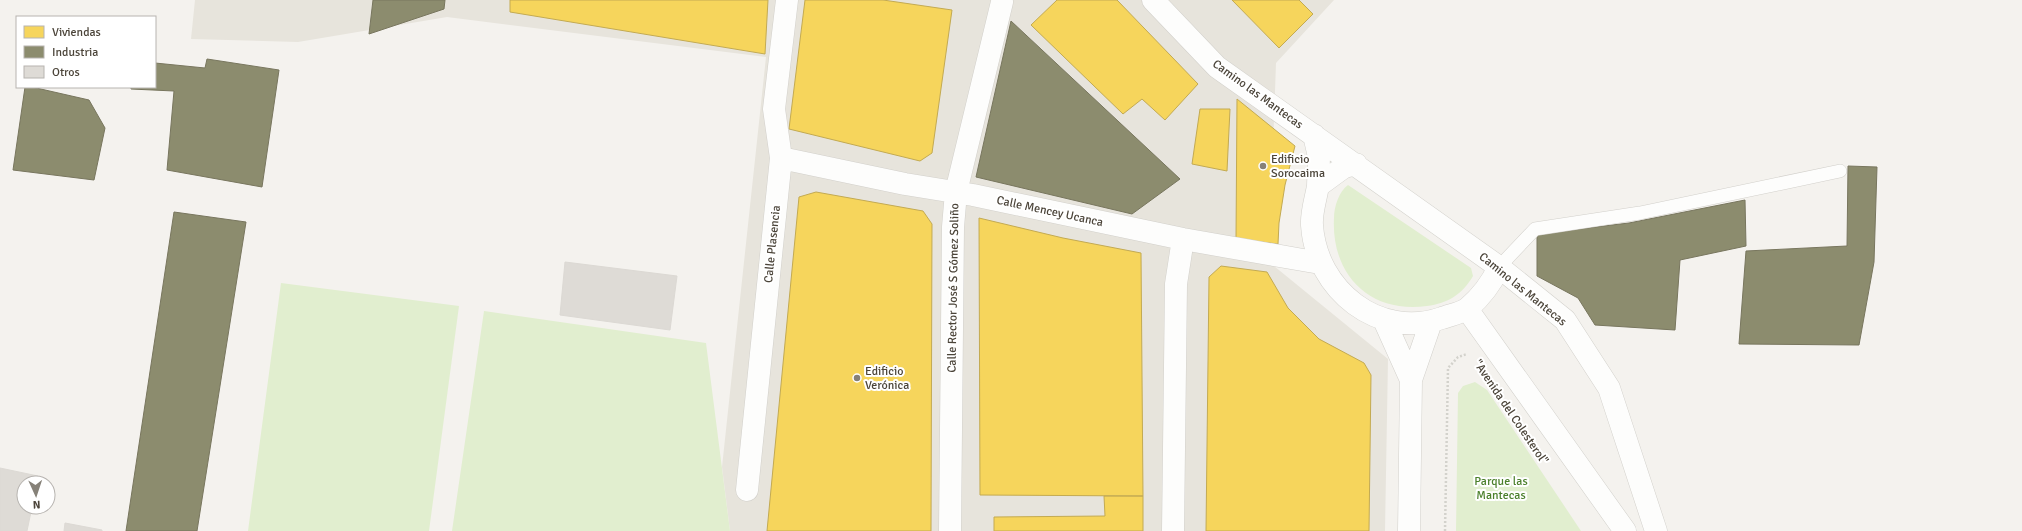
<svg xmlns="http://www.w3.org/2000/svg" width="2022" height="531" font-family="Signika,sans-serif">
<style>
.residential{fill:#e7e4dc}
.green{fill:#e1eecf}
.homes{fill:#f6d55c;stroke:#c3aa52}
.industry{fill:#8c8c6e;stroke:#78765e}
.building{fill:#dedbd6;stroke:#dcd9d4}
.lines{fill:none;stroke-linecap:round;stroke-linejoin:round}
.lane-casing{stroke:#d2d0cb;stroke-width:14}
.street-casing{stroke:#d2d0cb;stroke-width:23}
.path{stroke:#d3d2cc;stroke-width:2.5;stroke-dasharray:2 2;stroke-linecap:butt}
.lane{stroke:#fdfdfc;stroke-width:13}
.street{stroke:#fdfdfc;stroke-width:22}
.poi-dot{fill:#868178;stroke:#fff;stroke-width:1.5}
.labels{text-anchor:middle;stroke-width:4;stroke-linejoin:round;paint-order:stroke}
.street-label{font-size:12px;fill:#4b4439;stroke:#fff}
.poi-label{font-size:12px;fill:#4b4439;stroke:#fff;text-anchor:start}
.park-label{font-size:12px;fill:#4a7f2a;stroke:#fff}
</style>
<rect width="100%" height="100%" fill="#f4f2ee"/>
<path class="residential" d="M195,0h1139l-58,63 -7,199 119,97 -3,172h-655l-8,-64 44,-410 -319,-40 -149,25 -107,-3z"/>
<path class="green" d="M1348,185l123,83 2,8c-11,19 -25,27 -46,30 -58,8 -96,-32 -93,-88 0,-11 5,-27 14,-33z
M281,283l178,23 -30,225h-181z
M484,311l222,32 24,188h-278z
M1475,382l12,8 94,141h-125l2,-138 5,-7z"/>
<path class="homes" d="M510,0h258l-3,54 -255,-42z
M805,0h78l69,10 -20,143 -12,8 -131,-32z
M1057,0h60l81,84 -33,36 -23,-21 -19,15 -92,-89z
M1232,0h67l14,14 -34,34z
M1237,99l58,47 -10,39 -6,38 -1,21 -42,-5z
M1200,109h30l-3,62 -35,-7z
M816,192l107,19 9,13 -1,307h-164l32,-334z
M979,218l84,20 78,15 2,243 -163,-1z
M1221,266l46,6 21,36 31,31 45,24 7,12 -2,156h-163l3,-254z
M1104,496h39v35h-149v-14l111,-1z"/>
<path class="industry" d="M373,0h72l-1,9 -75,25z
M1011,21l169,158 -48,35 -156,-37z
M207,59l72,11 -17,117 -95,-17 7,-79 -43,-2v-2h24v-24l50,5z
M25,87h7l57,13 16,28 -11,52 -81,-10z
M1848,166l29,1 -3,95 -15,83 -120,-1 7,-93 101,-5z
M1745,200l1,46 -66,14 -5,70 -80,-5 -17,-27 -41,-22v-42l92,-11z
M174,212l72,10 -49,309h-71z"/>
<path class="building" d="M565,262l112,14 -7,54 -110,-15z
M0,468l38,8 -2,7h-12v24h8l-5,24h-27z
M65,523l37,7v1h-38z"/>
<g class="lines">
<defs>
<path id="lane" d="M1499,267l36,-38 105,-16 200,-42"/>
<path id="street" d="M1153,0l64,67 282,200 66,53 44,68 47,143
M1314,135l5,22 -1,29
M781,158l124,26 68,11 210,44 137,24
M1356,164l-12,3 -26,19c-2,12 -7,27 -6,39 4,65 67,115 130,93 8,-3 20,-5 26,-10 13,-11 24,-26 31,-41
M1467,309l158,222
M1384,320l27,60
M747,490l34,-332 -7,-49 13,-109
M950,531l3,-304 3,-35 46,-190
M1173,531l3,-247 7,-45
M1409,531l2,-151 20,-58"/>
</defs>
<use href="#lane" class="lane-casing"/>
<use href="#street" class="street-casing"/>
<path class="path" d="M1445,531l3,-163 10,-11 9,-3"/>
<use href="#lane" class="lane"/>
<use href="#street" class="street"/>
</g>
<g class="poi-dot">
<circle cx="1263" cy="166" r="4"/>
<circle cx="857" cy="378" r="4"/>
</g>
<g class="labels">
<g class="street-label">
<text transform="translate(1258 94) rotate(36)" y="4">Camino las Mantecas</text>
<text transform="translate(1050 211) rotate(12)" y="4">Calle Mencey Ucanca</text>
<text transform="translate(772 244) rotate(-84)" y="4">Calle Plasencia</text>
<text transform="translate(953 288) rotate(-89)" y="4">Calle Rector José S Gómez Soliño</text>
<text transform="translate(1523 289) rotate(39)" y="4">Camino las Mantecas</text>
<text transform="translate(1511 412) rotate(56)" y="4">"Avenida del Colesterol"</text>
</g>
<g class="poi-label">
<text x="1271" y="163">Edificio<tspan x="1271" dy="14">Sorocaima</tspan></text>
<text x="865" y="375">Edificio<tspan x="865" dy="14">Verónica</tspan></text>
</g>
<g class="park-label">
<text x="1501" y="485">Parque las<tspan x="1501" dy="14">Mantecas</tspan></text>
</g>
</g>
<rect x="16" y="16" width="140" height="72" fill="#ffffff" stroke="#b7b4b0"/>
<rect x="24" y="26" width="20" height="12" fill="#f6d55c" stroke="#b7b4b0"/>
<text x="52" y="36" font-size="12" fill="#4b4439">Viviendas</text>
<rect x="24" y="46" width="20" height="12" fill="#8c8c6e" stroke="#b7b4b0"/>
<text x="52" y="56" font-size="12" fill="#4b4439">Industria</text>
<rect x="24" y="66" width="20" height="12" fill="#dedbd6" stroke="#b7b4b0"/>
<text x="52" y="76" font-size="12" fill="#4b4439">Otros</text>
<g transform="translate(36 495) rotate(177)"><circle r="19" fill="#ffffff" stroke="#b7b4b0"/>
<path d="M0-3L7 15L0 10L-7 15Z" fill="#868178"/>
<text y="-6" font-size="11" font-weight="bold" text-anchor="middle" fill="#4b4439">N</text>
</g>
</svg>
